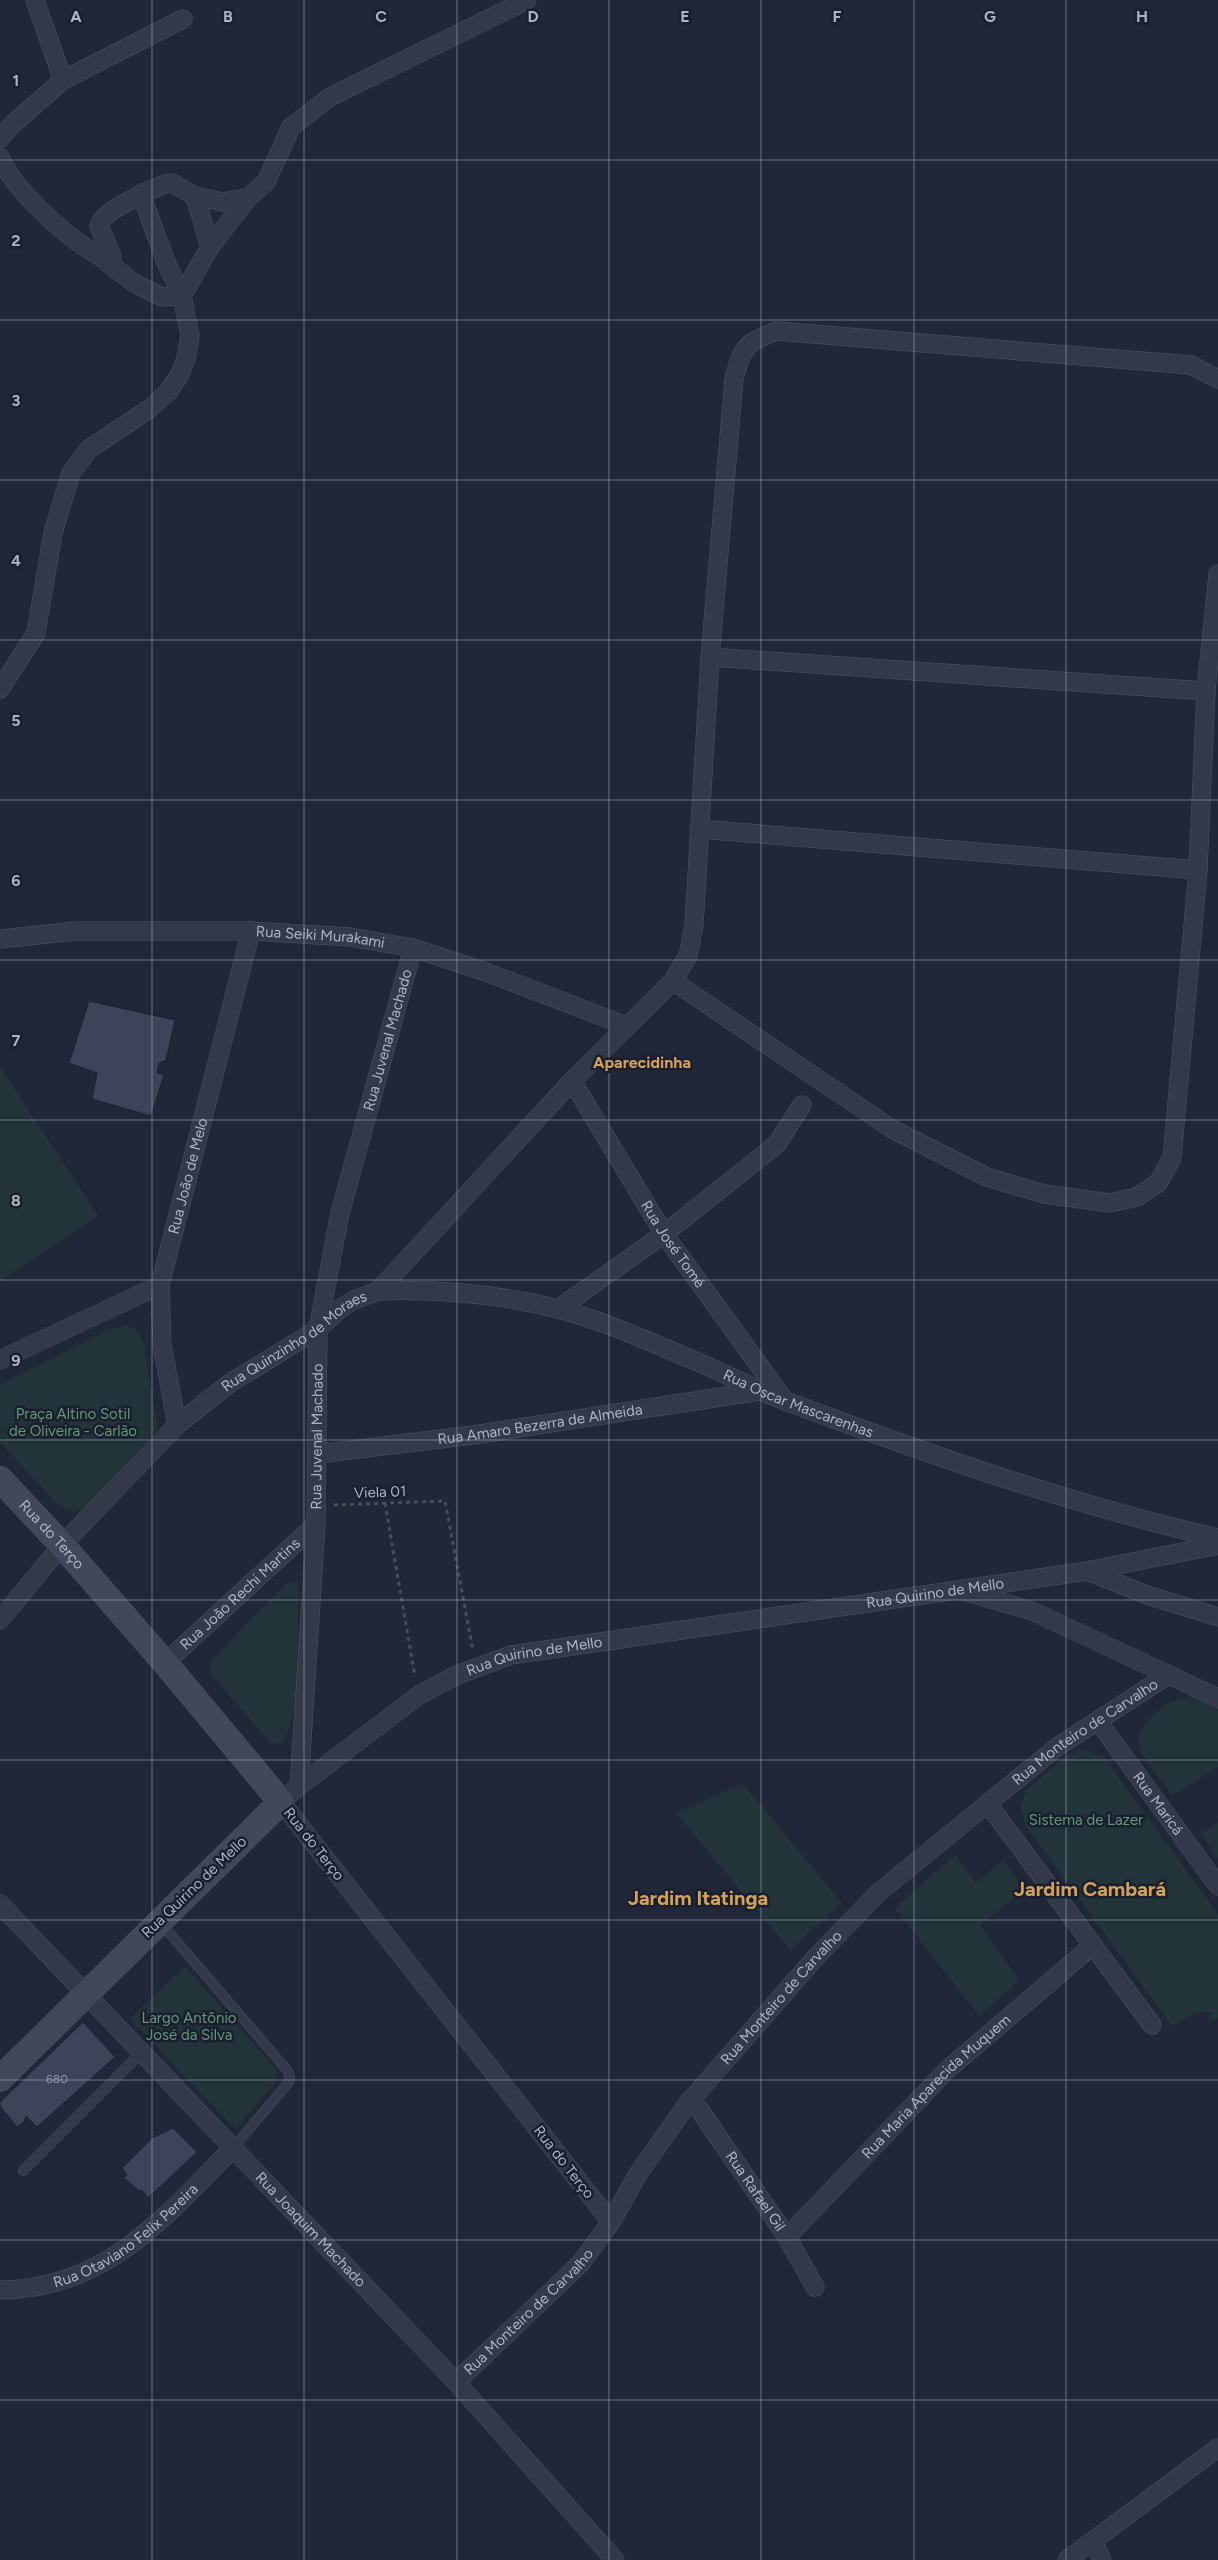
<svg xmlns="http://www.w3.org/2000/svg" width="1218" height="2560" font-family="Figtree,sans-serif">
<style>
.green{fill:#22343a}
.building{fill:#3c4459;stroke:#1b2130}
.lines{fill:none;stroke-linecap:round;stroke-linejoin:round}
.lane-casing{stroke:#4e5464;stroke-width:10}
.street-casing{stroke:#4e5464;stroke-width:19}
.secondary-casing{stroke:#4e5464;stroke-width:26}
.path{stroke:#405157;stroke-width:3;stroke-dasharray:4 4;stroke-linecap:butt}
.lane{stroke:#343949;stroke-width:9}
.street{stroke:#343949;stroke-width:18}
.secondary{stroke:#42485c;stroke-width:25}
.grid{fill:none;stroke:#aeb4c6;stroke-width:1;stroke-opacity:0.55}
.labels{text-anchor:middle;stroke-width:5;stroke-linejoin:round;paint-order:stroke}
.number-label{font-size:12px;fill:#9298ab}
.street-label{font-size:15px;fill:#aeb4c6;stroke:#191f2e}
.park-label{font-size:15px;fill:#659778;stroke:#191f2e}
.neighbourhood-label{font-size:16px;font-weight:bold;fill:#d5a25a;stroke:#191f2e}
.district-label{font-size:20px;font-weight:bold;fill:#d5a25a;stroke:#191f2e}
.grid-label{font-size:16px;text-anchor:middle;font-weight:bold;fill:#aeb4c6;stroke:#191f2e;stroke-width:5;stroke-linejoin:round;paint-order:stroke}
</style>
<rect width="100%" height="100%" fill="#202739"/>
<path class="green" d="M0,1066l98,150 -98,65z
M127,1325l9,5 7,11 15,87 -72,80 -13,4 -15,-7 -58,-63v-57l110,-56z
M288,1582h9l1,7c-1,39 5,123 -16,155l-12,-1 -59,-69 -1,-12z
M1192,1696l26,8v63l-46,29 -32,-45 -2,-15 8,-14 21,-19z
M1086,1749l18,8 114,157v104l-10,4 3,-10h-14l-25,14 -145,-198 -7,-20 6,-18 43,-36z
M743,1784l99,119 -52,47 -114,-137z
M1218,1823v36l-17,-25z
M955,1855l21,28 28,-23 21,31 -45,33 39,57 -40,35 -84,-108z
M185,1967l88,98 4,8 -1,9 -41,47 -105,-110z"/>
<path class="building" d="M89,1001l86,19 -9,40 -7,3 -2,10 7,2 -13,41 -59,-17 5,-26 -28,-10z
M83,2022l32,35 -78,70 -11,-11 -2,6 -7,5 -17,-21v-4z
M173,2128l24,24 -49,46 -6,-8 -3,1 -15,-13 3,-3 -5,-7 30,-30z"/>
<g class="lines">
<defs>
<path id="lane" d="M160,1922l127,148 3,7 -1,5 -56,66
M23,2171l119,-119"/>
<g id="street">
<path d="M35,0l28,80 120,-61"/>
<path d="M0,138l14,-15 49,-43"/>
<path d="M0,157c16,36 71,85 105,102l7,-3 -13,-30c4,-14 30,-24 42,-32"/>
<path d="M210,247l38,-49"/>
<path d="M99,256l35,27 28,14 20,-1 28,-49 -15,-51"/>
<path d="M710,657l496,34"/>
<path d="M0,689l36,-56 17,-100 18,-60 18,-24 60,-40 19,-17 11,-16 7,-17 4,-23 -8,-40 -16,-34 -25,-68 24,-10 7,-1 23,13 28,6 25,-4 18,-16 25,-55 39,-30 197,-97"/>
<path d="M699,829l499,41"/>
<path id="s1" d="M0,939l76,-8h175l99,6 63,11 73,24 141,54"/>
<path d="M673,981l219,148 95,48 57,17 66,9 27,-6 21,-14 14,-25 26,-288 8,-179 12,-117"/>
<path id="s2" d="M572,1081l92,153 121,167"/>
<path id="s3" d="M378,1291c60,-2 121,3 180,18 44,11 87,31 128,48 35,14 67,32 102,45 140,52 284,103 430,136"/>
<path d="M558,1309l106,-75 113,-90 25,-39"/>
<path d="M0,1360l160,-75"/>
<path id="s4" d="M177,1425l-15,-80 -2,-60 91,-354"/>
<path id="s5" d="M318,1454l155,-19 287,-44"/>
<path d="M1087,1571l60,24 71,22"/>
<path d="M963,1591l69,20 186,87"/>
<path id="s6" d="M0,1620l62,-75 115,-120 53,-42 88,-54 23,-21 13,-8 24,-9 194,-210 101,-100 15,-25 6,-31 16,-268 24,-278c9,-33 10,-35 42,-48l415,34 27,14"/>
<path id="s7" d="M165,1663l151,-139"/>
<path id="s8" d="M1098,1721l120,165"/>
<path id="s9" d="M299,1786l17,-262 2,-195 22,-116 73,-265"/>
<path d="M988,1804l164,221"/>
<path id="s10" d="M0,1904l456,478 159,178"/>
<path id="s11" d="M692,2099l95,138 28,50"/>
<path id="s12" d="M611,2222l-330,-420 18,-16 120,-91 38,-20 54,-20 576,-84 131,-26"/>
<path id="s13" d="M787,2237l160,-167 146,-125"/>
<path id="s14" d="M0,2290c107,-1 164,-73 233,-142"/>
<path id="s15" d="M456,2382l124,-118 31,-42 27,-48 50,-71 128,-146 62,-64 179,-146 111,-72"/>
<path d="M1093,2541l9,19"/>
<path d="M1067,2560l151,-112"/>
</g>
<g id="secondary">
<path id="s16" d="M0,1479l62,66 103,118 116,139 -281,277"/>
</g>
</defs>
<use href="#lane" class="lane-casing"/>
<use href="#street" class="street-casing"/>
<use href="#secondary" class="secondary-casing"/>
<path class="path" d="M385,1503l30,174
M334,1505l111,-4 28,150"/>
<use href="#lane" class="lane"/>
<use href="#street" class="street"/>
<use href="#secondary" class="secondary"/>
</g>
<path class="grid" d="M152,0v2560M304,0v2560M457,0v2560M609,0v2560M761,0v2560M914,0v2560M1066,0v2560M0,160h1218M0,320h1218M0,480h1218M0,640h1218M0,800h1218M0,960h1218M0,1120h1218M0,1280h1218M0,1440h1218M0,1600h1218M0,1760h1218M0,1920h1218M0,2080h1218M0,2240h1218M0,2400h1218"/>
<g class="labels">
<g class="number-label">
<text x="57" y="2083">680</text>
</g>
<g class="street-label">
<text dy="5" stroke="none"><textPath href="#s1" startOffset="321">Rua Seiki Murakami</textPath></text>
<text dy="5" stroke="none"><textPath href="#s9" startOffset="755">Rua Juvenal Machado</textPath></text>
<text dy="5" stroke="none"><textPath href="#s4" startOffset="254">Rua João de Melo</textPath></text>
<text dy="5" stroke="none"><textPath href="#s2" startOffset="192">Rua José Tomé</textPath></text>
<text dy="5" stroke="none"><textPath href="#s6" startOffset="408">Rua Quinzinho de Moraes</textPath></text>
<text dy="5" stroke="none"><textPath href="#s3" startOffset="440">Rua Oscar Mascarenhas</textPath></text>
<text dy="5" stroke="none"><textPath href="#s5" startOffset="224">Rua Amaro Bezerra de Almeida</textPath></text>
<text dy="5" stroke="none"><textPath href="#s9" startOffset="350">Rua Juvenal Machado</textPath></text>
<text transform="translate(380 1492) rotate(-2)" y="5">Viela 01</text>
<text dy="5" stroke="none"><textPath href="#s16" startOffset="76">Rua do Terço</textPath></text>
<text dy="5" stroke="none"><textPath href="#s12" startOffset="1238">Rua Quirino de Mello</textPath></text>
<text dy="5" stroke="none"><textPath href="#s7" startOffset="102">Rua João Rechi Martins</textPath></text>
<text dy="5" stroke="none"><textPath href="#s12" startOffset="832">Rua Quirino de Mello</textPath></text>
<text dy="5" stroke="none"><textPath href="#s15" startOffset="911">Rua Monteiro de Carvalho</textPath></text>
<text dy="5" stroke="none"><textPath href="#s8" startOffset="102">Rua Maricá</textPath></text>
<text transform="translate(314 1844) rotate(52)" y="5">Rua do Terço</text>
<text transform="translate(194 1887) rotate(-44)" y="5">Rua Quirino de Mello</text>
<text dy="5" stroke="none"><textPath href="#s15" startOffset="506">Rua Monteiro de Carvalho</textPath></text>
<text dy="5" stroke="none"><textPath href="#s13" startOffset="212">Rua Maria Aparecida Muquem</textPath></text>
<text transform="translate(564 2162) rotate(52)" y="5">Rua do Terço</text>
<text dy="5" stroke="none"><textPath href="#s11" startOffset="112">Rua Rafael Gil</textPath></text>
<text dy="5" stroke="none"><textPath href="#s10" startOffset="450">Rua Joaquim Machado</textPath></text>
<text dy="5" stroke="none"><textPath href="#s14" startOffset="141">Rua Otaviano Felix Pereira</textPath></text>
<text dy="5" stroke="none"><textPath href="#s15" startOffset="101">Rua Monteiro de Carvalho</textPath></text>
</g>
<g class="park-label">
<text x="73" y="1419">Praça Altino Sotil<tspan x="73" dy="17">de Oliveira - Carlão</tspan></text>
<text x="1086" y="1825">Sistema de Lazer</text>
<text x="189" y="2023">Largo Antônio<tspan x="189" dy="17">José da Silva</tspan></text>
</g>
<g class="neighbourhood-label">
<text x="642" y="1068">Aparecidinha</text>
</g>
<g class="district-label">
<text x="1090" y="1896">Jardim Cambará</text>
<text x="698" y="1905">Jardim Itatinga</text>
</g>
</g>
<g class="grid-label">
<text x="76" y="22">A</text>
<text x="228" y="22">B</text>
<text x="381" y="22">C</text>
<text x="533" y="22">D</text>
<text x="685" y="22">E</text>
<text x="837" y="22">F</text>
<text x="990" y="22">G</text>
<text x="1142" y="22">H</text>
<text x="16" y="86">1</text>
<text x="16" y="246">2</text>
<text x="16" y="406">3</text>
<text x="16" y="566">4</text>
<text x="16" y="726">5</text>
<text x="16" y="886">6</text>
<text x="16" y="1046">7</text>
<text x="16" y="1206">8</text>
<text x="16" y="1366">9</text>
</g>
</svg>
